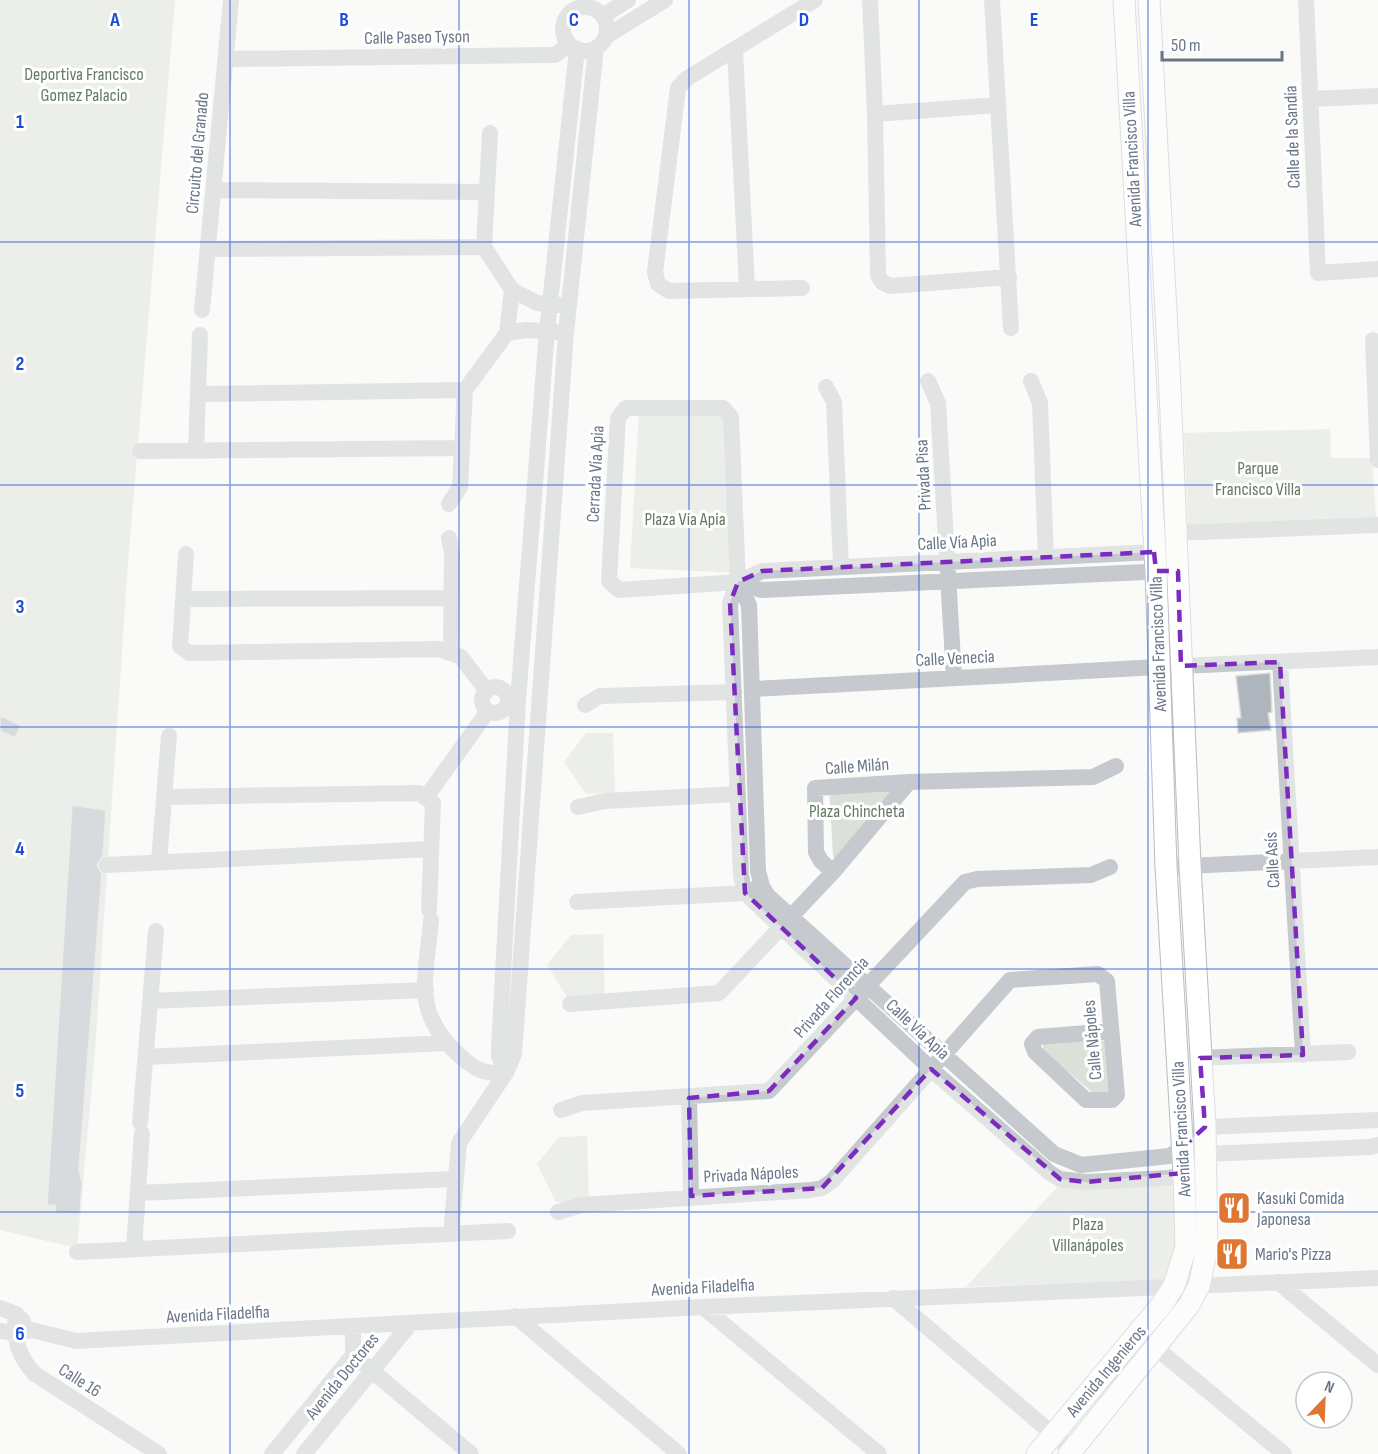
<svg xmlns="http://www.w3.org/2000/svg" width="1378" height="1454" font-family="'Sofia Sans Condensed',sans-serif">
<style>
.green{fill:#dbe1d9}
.building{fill:#afb5bc;stroke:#dcdcda;stroke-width:1.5}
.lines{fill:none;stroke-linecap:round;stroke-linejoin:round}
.major-casing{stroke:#b9bcc1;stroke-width:23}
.minor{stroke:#c6c9cd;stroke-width:16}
.major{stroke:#fff;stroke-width:21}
.marked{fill:none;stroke:#7b2cbf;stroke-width:4.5;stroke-dasharray:12 8;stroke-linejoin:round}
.grid{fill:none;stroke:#1d4ed8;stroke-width:1.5;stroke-opacity:0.55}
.labels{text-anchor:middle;stroke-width:6;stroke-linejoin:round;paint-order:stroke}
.street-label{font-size:18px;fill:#6a7688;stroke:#fff}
.park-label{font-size:18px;fill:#657a65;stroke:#fff}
.poi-label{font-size:18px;fill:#6a7688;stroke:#fff;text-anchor:start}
.grid-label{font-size:20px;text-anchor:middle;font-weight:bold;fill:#1d4ed8;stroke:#fff;stroke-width:6;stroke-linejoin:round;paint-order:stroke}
</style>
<rect width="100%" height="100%" fill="#fafaf8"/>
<path class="green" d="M0,0h175l-47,563 -33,488 -18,197 -77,-18z
M735,411l2,162 -107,-5 9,-156z
M1330,429l1,29h41l4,61 -188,10 -4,-96z
M586,733h27l2,60 -29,1 -22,-32z
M914,784l-72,82 -9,-10 -4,-70z
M603,934l2,67 -35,1 -23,-37 24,-30z
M1119,1040l5,56 -26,1 -55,-46v-9z
M587,1136l2,64 -33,2 -19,-38 22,-27z
M1186,1186v93l-220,8 91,-100z"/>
<path class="building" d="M1270,673l2,39 -4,1 3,17 -33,3 -1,-15h4l-5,-42z
M0,716l21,9 -6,13 -15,-7z
M72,805l34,5 -3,46 -6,9 5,9 -23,295 3,14 -2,31 -25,-1v-8h-8z
M1237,1201l-1,15 -17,-1v-13z"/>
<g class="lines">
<defs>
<path id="major" d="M1037,1454l126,-151 11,-17 12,-39 -2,-74 -18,-306 -10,-296 -32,-571
M1069,1454l120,-149 10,-19 8,-38 -2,-121 -15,-262 -21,-498 -20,-367"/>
</defs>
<use href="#major" class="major-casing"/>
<path class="minor" d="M870,0l5,114 3,161 4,7 8,4 119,-9
M992,0l19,328
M1306,0l12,273 60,-4
M563 29a22 22 0 1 1 44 0a22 22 0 1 1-44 0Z
M603,16l25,-16
M605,37l60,-37
M735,50l12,238
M226,59l320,-4h9l14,-11
M1310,99l68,-3
M875,114l123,-9
M490,133l-6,114 28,43 25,13 22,2
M214,190l273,2
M208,249l276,-2
M802,288l-133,3 -11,-7 -3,-12 23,-184 8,-9 129,-79
M202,310l29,-310
M507,333l19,-3 30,2
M1373,340l5,120
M928,381l10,22 16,275
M1031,381l9,22 6,154
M826,387l8,15 7,165
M198,394l267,-4
M140,451l321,-3
M196,451l4,-116
M449,504l11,-17 5,-97 42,-57 5,-43
M1378,525l-204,8 -20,19 -392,19 -24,11 -119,8 -10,-9 9,-163 8,-10h97l8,9 7,165 -8,21 11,273 4,17 186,176 119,104 10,6 26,3 83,-4 15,-5 22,-19 165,-7 7,-2
M449,538l3,15 -1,98
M186,554l-6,92 9,7 250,-4 22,8 26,34
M738,582l11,23 9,266 4,15 6,10 286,258 27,11 89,-9 13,-9 22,-20 173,-7
M738,582l23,8 406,-19
M183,599l268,-1
M1280,662l23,393
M1181,666l197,-9
M482 700a13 13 0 1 1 26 0a13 13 0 1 1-26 0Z
M753,689l406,-22
M585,705l15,-9 134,-4
M427,796l61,-85
M165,797l254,-4 14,10 -4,107
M578,807l27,-6 133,-7
M159,862l10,-126
M107,865l324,-16
M1166,867l212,-10
M833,872l-12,-11 -5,-9 -1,-64 94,-6 184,-5 23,-11
M577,902l168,-9 10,-4
M431,920c-5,62 -20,91 30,137 15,13 26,19 46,14
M150,1001l276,-11
M570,1004l149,-11 114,-121 76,-90
M146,1057l300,-14
M1200,1058l148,-6
M507,1071l-8,-14v-10l19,-347 29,-369 30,-282
M689,1098l2,98
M561,1110l21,-7 187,-12 196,-209 12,-3 114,-4 19,-8
M140,1122l16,-191
M138,1193l316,-14
M558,1212l23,-7 230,-15 11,-2 10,-7 178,-201 88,-6 9,7 10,114 -5,5h-26l-51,-48 -3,-8 6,-7 73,-6
M451,1234l8,-91 48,-72 7,-17 52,-721 30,-285
M134,1249l8,-116
M77,1252l431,-21
M1278,1282l100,83
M893,1298l183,156
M703,1307l176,147
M0,1308l16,6 7,7
M16,1314c-3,22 2,43 19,60l124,80
M515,1316l164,138
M0,1331l14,2 18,-3 44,11 627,-34 675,-29
M1155,1347l129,107
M353,1355l118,99
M272,1454l81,-99v-29
M304,1454l107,-131"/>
<use href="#major" class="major"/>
</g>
<path d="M0 0H1378V1454H0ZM1154,552l2,19h22l3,95 99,-4 23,393 -103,3 5,69 -22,20 1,26 -98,9 -26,-3 -129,-110 -109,119 -131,8 -2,-98 80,-7 87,-93 -111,-105 -15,-290 8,-21 24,-11z" fill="#fafaf8" fill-opacity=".55" fill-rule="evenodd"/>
<path class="marked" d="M1154,552l2,19h22l3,95 99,-4 23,393 -103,3 5,69 -22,20 1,26 -98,9 -26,-3 -129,-110 -109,119 -131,8 -2,-98 80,-7 87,-93 -111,-105 -15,-290 8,-21 24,-11z"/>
<path class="grid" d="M230,0v1454M459,0v1454M689,0v1454M919,0v1454M1148,0v1454M0,242h1378M0,485h1378M0,727h1378M0,969h1378M0,1212h1378"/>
<defs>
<symbol id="restaurant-square" viewBox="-11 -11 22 22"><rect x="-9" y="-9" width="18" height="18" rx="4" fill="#df7632" stroke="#fff"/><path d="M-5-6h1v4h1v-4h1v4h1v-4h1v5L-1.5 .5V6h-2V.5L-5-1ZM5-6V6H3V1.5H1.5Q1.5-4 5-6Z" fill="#fff"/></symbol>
</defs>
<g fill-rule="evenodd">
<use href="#restaurant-square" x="1215" y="1189" width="38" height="38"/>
<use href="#restaurant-square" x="1213" y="1235" width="38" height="38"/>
</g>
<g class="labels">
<g class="street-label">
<text transform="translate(417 37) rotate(-1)" y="6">Calle Paseo Tyson</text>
<text transform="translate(1292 137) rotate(-92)" y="6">Calle de la Sandía</text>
<text transform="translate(197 153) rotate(-85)" y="6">Circuito del Granado</text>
<text transform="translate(1132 159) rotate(-93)" y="6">Avenida Francisco Villa</text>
<text transform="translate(595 474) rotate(-87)" y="6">Cerrada Vía Apia</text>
<text transform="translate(923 475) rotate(-93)" y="6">Privada Pisa</text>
<text transform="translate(957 542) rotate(-3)" y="6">Calle Vía Apia</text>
<text transform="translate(1158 644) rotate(-92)" y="6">Avenida Francisco Villa</text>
<text transform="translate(955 658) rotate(-3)" y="6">Calle Venecia</text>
<text transform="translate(857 766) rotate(-4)" y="6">Calle Milán</text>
<text transform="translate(1272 860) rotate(-93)" y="6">Calle Asís</text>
<text transform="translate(831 997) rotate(-48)" y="6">Privada Florencia</text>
<text transform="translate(918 1029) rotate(43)" y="6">Calle Vía Apia</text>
<text transform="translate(1092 1040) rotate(-95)" y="6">Calle Nápoles</text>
<text transform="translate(1181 1129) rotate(-93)" y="6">Avenida Francisco Villa</text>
<text transform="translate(751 1174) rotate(-3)" y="6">Privada Nápoles</text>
<text transform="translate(703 1287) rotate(-3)" y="6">Avenida Filadelfia</text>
<text transform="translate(218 1314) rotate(-3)" y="6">Avenida Filadelfia</text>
<text transform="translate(1106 1371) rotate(-50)" y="6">Avenida Ingenieros</text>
<text transform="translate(342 1376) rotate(-51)" y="6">Avenida Doctores</text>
<text transform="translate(80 1380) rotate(33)" y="6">Calle 16</text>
</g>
<g class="park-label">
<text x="84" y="80">Deportiva Francisco<tspan x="84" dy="21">Gomez Palacio</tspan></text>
<text x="1258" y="474">Parque<tspan x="1258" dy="21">Francisco Villa</tspan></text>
<text x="685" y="525">Plaza Vía Apia</text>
<text x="857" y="817">Plaza Chincheta</text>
<text x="1088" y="1230">Plaza<tspan x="1088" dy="21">Villanápoles</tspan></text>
</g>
<g class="poi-label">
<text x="1257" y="1204">Kasuki Comida<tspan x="1257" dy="21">Japonesa</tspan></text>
<text x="1255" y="1260">Mario's Pizza</text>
</g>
</g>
<g class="grid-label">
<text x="115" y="26">A</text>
<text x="344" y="26">B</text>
<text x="574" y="26">C</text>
<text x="804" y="26">D</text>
<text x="1034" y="26">E</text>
<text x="20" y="128">1</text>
<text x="20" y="370">2</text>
<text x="20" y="613">3</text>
<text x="20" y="855">4</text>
<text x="20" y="1097">5</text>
<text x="20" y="1340">6</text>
</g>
<g transform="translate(1324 1400) rotate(23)"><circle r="28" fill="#ffffff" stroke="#c3c8cf" stroke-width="1.5"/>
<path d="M0-4.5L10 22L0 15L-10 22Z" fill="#df7632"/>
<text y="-9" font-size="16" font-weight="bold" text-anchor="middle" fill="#6a7688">N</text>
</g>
<path d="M1162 51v9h120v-9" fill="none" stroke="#6a7688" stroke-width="3"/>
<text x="1171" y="51" font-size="18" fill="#6a7688" stroke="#ffffff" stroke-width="4.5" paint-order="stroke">50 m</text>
</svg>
